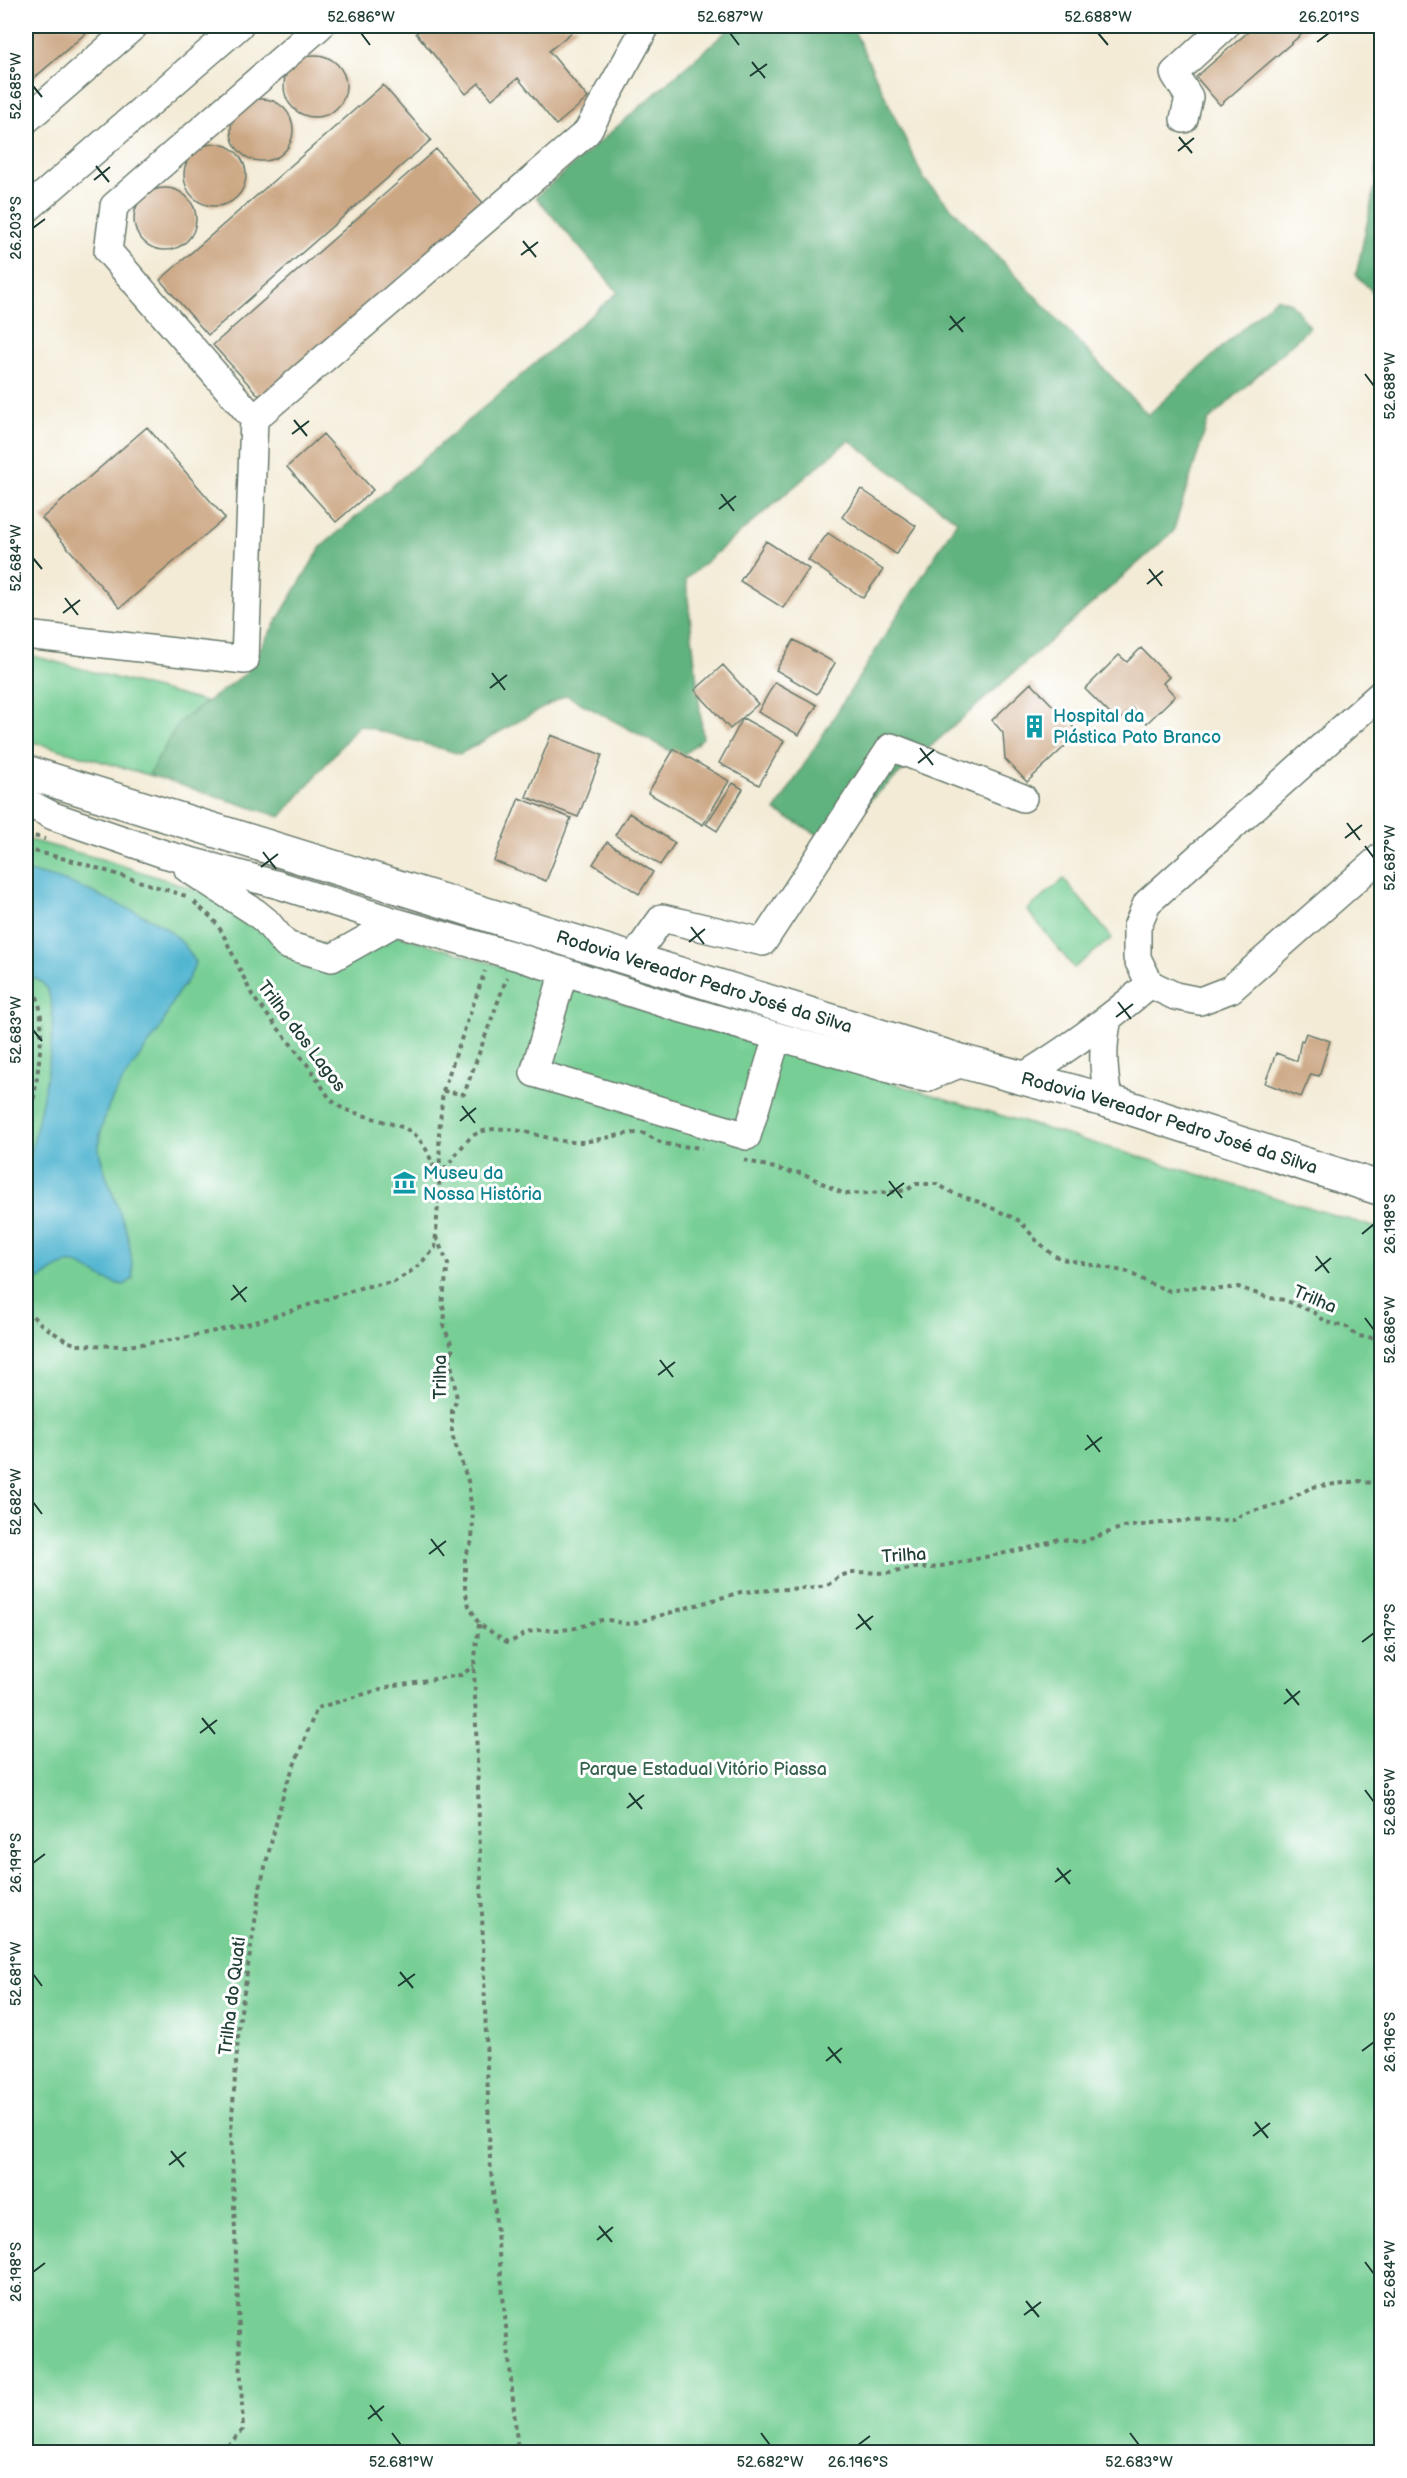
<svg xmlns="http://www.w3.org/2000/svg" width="1407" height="2478" font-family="'Balsamiq Sans',sans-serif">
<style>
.green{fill:#77cf95;stroke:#4b8664;stroke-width:1.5}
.forest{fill:#61b27e;stroke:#407859;stroke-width:1.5}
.water{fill:#52b6d1;stroke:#387a82;stroke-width:1.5}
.building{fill:#cca784}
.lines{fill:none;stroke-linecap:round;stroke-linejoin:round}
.minor-casing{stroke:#697a6d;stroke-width:30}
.major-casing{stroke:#697a6d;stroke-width:36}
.path{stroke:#697a6d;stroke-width:4;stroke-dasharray:4.5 4.5;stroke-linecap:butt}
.minor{stroke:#fff;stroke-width:27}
.major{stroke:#fff;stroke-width:33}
.ticks{fill:none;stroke:#1f3d34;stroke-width:2}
.labels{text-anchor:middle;stroke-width:6;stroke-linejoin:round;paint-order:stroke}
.culture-label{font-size:18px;fill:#0d838f;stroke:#fff;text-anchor:start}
.street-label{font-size:18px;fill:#1f3d34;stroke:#fff}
.park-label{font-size:18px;fill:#35624c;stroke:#fff}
.neatline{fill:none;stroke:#1f3d34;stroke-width:2}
.ticks-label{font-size:15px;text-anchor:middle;fill:#1f3d34}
</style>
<rect width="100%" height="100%" fill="#fff"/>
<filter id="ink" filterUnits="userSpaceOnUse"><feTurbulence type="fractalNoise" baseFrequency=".0167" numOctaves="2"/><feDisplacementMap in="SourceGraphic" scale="12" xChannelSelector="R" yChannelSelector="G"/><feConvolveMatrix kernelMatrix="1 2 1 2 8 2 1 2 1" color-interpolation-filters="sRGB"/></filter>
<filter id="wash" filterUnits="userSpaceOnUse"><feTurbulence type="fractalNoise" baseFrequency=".008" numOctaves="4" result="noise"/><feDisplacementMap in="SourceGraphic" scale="24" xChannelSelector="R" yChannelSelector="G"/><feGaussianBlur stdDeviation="1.35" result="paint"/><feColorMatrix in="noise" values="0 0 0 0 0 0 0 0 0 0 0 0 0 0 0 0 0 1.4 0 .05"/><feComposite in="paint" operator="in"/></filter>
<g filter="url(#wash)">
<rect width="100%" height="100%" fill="#f3ebd6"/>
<path class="green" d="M26,654l180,48 -27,20 -30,53 -123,-35z
M26,839l79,21 104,34 29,18 102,39 37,-22 1004,300v1223h-1355z
M1064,879l48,59 -38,30 -47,-58z"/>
<path class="forest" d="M733,26h119l72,153 224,236 128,-117 15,5 19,24 -102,94 -35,111 -347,307 -51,-28 182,-290 -108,-81 -163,139 17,159 -22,19 -115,-62 -106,59 -101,-29 -78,92 -132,-42 30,-53 66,-48 76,-127 297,-255 -82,-95z
M1381,113v187l-25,-25 20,-94 1,-65z"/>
<path class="water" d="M26,872c34,4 61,18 92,32 18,8 39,16 54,29 10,8 18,18 23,29 -5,22 -13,21 -22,39 -5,9 -8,20 -14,29 -24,35 -58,70 -60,116 -1,15 23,69 28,87 4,15 5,31 6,46l-9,6c-40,-6 -42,-41 -83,-6l-15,-2c-1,-32 -4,-66 0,-97 5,-41 42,-159 19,-194 -5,-7 -12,-9 -19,-10z"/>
<g id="blocks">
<path class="building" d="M26,26h68l-68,59z
M425,26h154l-30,25 39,47 -32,27 -38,-47 -26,21 -13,-16 -13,11 -50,-61z
M1255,26h56l-91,79 -24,-28z
M284 86a31 31 0 1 1 62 0a31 31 0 1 1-62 0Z
M383,85l48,55 -223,195 -48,-55z
M231 130a31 31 0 1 1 62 0a31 31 0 1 1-62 0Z
M184 175a31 31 0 1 1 62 0a31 31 0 1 1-62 0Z
M436,149l48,55 -222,195 -49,-54z
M134 219a31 31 0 1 1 62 0a31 31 0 1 1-62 0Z
M147,427l78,91 -105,90 -78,-90z
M323,434l50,56 -37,32 -49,-55z
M861,489l55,37 -20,28 -54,-37z
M828,533l55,37 -20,28 -55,-38z
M766,541l43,28 -26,39 -43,-27z
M794,640l41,23 -18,31 -41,-24z
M1141,648l28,29 -6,6 12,13 -28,27 -15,-15 -14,14 -33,-33 34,-34 8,7z
M723,665l35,39 -28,25 -35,-39z
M775,682l42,23 -18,30 -41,-23z
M1031,683l48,50 -52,49 -22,-23 -2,-26 -11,-13z
M743,718l41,23 -25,44 -40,-22z
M551,735l51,20 -24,62 -52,-20z
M674,749l55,32 -26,44 -55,-32z
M733,783l10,6 -26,42 -11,-7z
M519,798l52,20 -25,63 -52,-20z
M629,813l46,30 -15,22 -45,-30z
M607,842l46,30 -14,22 -46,-30z
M1377,1028h5v24h-5z
M1306,1033l24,8 -11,35 -8,-2 -10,23 -36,-14 11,-30 21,8 4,-21 2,1z"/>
</g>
</g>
<g filter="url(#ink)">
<use href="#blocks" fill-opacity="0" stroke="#697a6d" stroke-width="1.5"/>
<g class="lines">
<defs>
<path id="minor" d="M320,26l-206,180 -6,45 146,168 333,-287 59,-106
M1184,119l5,-22 -15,-24 51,-47
M26,120l108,-94
M26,210l213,-184
M26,635l219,25 9,-241
M1382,693l-235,210 -10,24v31l13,26 25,12 25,5 31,-12 151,-133
M26,802l27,14 111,38 115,31 117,37 119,34 154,49 245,71 12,2 38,-16
M188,869l67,43 11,9 20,24 46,13 64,-36
M632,960l30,-42 101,24 128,-195 132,51
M564,971l-30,102 213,63 30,-99
M1021,1078c46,-28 88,-59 129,-94
M1108,1101c-4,-29 -7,-53 0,-82"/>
<g id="major">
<path id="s1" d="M26,772l938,290 144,39 274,88"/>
</g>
</defs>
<use href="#minor" class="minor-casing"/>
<use href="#major" class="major-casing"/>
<path class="path" d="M26,834l19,5
M26,849l55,14 105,33
M194,902l19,17 9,13 31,65 57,71 20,31 13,10 62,19 13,9 8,12 9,20 5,4
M26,982c3,5 9,10 11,15 12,28 -5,112 -11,143
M443,1091l21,3 43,-117
M744,1160l46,12 12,1 42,21 47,-2 16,-2 9,-6h21l16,9 26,9 41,19 16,19 17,15 9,4 66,13 23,12 19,7 31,-5 12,4 25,-3 31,11 16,2 30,13 11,9 21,5 10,9 25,3
M440,1172l-1,-39 4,-42 42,-120
M436,1237l12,27 -6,40 3,8 -1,15 9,21 -3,9 7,42 -5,12v24l16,46 5,39 -1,21 -7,16v33l4,16 10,18 28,18h4c27,-18 30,-10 59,-13 12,-1 26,-10 37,-9 9,1 15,4 24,4l110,-32 76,-5 12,-3 11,-8 13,-4 37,1 24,-5h18l97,-20 30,-9 23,3 41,-15 58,-6 55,-1 6,-6 41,-11 29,-16 47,-6 13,2 10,-2
M26,1310l16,15 23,15 12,5 50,1 52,-7 81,-18 103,-34 31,-5 22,-14 19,-20 5,-75c13,-10 24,-35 38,-40 31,-13 63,7 94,9 23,1 45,-9 68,-9 6,0 11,5 16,7 13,7 32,6 46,8
M479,1624l-5,42 16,494 28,292
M221,2452l22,-22 -12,-299 8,-107 22,-141 24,-95 32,-80 78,-23 66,-10 13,-9"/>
<use href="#minor" class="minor"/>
<use href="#major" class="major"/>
</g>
</g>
<path class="ticks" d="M361,33l9,12M730,33l9,12M1098,33l10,12M1317,42l12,-9M752,62l13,16M750,76l17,-12M33,86l9,11M1179,137l13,16M1178,151l16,-13M96,166l13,16M94,180l16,-13M33,228l12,-9M523,241l13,16M521,255l17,-13M950,316l13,16M949,330l16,-13M1365,374l9,12M294,420l13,16M292,434l17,-13M721,494l13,17M719,509l17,-13M33,558l9,11M1149,569l13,17M1147,584l16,-13M65,598l13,17M63,613l17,-13M492,673l13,17M490,688l17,-13M920,748l13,17M918,763l16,-13M1347,823l13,17M1345,838l17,-13M1365,846l9,12M263,852l13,17M261,867l17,-13M691,927l13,17M689,942l16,-13M1118,1002l13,17M1116,1017l17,-13M33,1030l9,11M462,1106l13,17M460,1121l16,-13M889,1181l13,17M887,1196l17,-13M1362,1234l12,-10M1316,1256l13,17M1315,1271l16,-13M233,1285l13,17M231,1300l16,-13M1365,1318l9,12M660,1360l13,17M658,1375l17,-13M1087,1435l13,17M1085,1450l17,-13M33,1502l9,12M431,1539l13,17M429,1554l17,-13M858,1614l13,16M856,1629l17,-13M1362,1642l12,-9M1286,1689l13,16M1284,1704l16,-13M202,1718l13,16M200,1733l17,-13M1365,1790l9,12M629,1793l13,16M627,1808l17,-13M33,1863l12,-9M1057,1868l13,16M1055,1882l16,-12M400,1972l13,16M33,1974l9,12M398,1986l17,-12M828,2047l13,16M1362,2051l12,-9M826,2061l16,-13M1255,2122l13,16M1253,2136l17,-13M171,2151l13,16M169,2165l17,-13M599,2226l13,16M597,2240l16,-13M1365,2262l9,12M33,2272l12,-9M1026,2301l13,16M1024,2315l17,-13M370,2405l12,16M368,2419l16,-13M392,2433l9,12M761,2433l9,12M1130,2433l9,12M858,2445l12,-9"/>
<defs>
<symbol id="building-bare" viewBox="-9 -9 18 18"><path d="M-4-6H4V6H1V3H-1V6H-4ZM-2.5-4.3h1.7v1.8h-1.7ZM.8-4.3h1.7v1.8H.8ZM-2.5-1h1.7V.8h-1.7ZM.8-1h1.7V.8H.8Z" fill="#0f9aa8" stroke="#fff" stroke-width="2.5" paint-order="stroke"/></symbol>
<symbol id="museum-bare" viewBox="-9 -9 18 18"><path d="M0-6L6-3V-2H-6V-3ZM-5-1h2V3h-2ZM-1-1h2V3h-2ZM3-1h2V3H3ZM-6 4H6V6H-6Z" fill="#0f9aa8" stroke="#fff" stroke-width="2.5" paint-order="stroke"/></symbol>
</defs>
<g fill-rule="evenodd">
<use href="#building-bare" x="1018" y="710" width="33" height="33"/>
<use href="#museum-bare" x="388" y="1166" width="33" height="33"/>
</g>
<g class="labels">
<g class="culture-label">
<text x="1053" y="722">Hospital da<tspan x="1053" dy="21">Plástica Pato Branco</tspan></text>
<text x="423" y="1179">Museu da<tspan x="423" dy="21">Nossa História</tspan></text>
</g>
<g class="street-label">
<text dy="6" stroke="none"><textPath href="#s1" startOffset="710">Rodovia Vereador Pedro José da Silva</textPath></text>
<text transform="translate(302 1036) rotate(53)" y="6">Trilha dos Lagos</text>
<text dy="6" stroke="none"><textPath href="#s1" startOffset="1196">Rodovia Vereador Pedro José da Silva</textPath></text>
<text transform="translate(1315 1299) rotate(23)" y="6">Trilha</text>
<text transform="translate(440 1377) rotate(-90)" y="6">Trilha</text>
<text transform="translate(904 1555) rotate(-4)" y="6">Trilha</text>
<text transform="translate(232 1996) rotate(-83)" y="6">Trilha do Quati</text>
</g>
<g class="park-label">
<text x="703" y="1775">Parque Estadual Vitório Piassa</text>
</g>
</g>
<rect width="1407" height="2478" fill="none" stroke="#fff" stroke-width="66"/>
<rect x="33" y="33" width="1341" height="2412" class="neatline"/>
<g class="ticks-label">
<text x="361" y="22">52.686°W</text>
<text x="730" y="22">52.687°W</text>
<text x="1098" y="22">52.688°W</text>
<text x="1329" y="22">26.201°S</text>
<text transform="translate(16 86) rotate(-90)" y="5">52.685°W</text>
<text transform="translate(16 228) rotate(-90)" y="5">26.203°S</text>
<text transform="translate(1390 386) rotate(-90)" y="5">52.688°W</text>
<text transform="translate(16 558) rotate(-90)" y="5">52.684°W</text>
<text transform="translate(1390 858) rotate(-90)" y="5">52.687°W</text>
<text transform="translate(16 1030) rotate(-90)" y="5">52.683°W</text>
<text transform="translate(1390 1224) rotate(-90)" y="5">26.198°S</text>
<text transform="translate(1390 1330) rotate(-90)" y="5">52.686°W</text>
<text transform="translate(16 1502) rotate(-90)" y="5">52.682°W</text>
<text transform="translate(1390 1633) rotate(-90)" y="5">26.197°S</text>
<text transform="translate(1390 1802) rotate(-90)" y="5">52.685°W</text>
<text transform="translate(16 1863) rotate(-90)" y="5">26.199°S</text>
<text transform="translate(16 1974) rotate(-90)" y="5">52.681°W</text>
<text transform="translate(1390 2042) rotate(-90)" y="5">26.196°S</text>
<text transform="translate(16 2272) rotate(-90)" y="5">26.198°S</text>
<text transform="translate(1390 2274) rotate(-90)" y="5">52.684°W</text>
<text x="401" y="2467">52.681°W</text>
<text x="770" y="2467">52.682°W</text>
<text x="858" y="2467">26.196°S</text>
<text x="1139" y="2467">52.683°W</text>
</g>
</svg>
